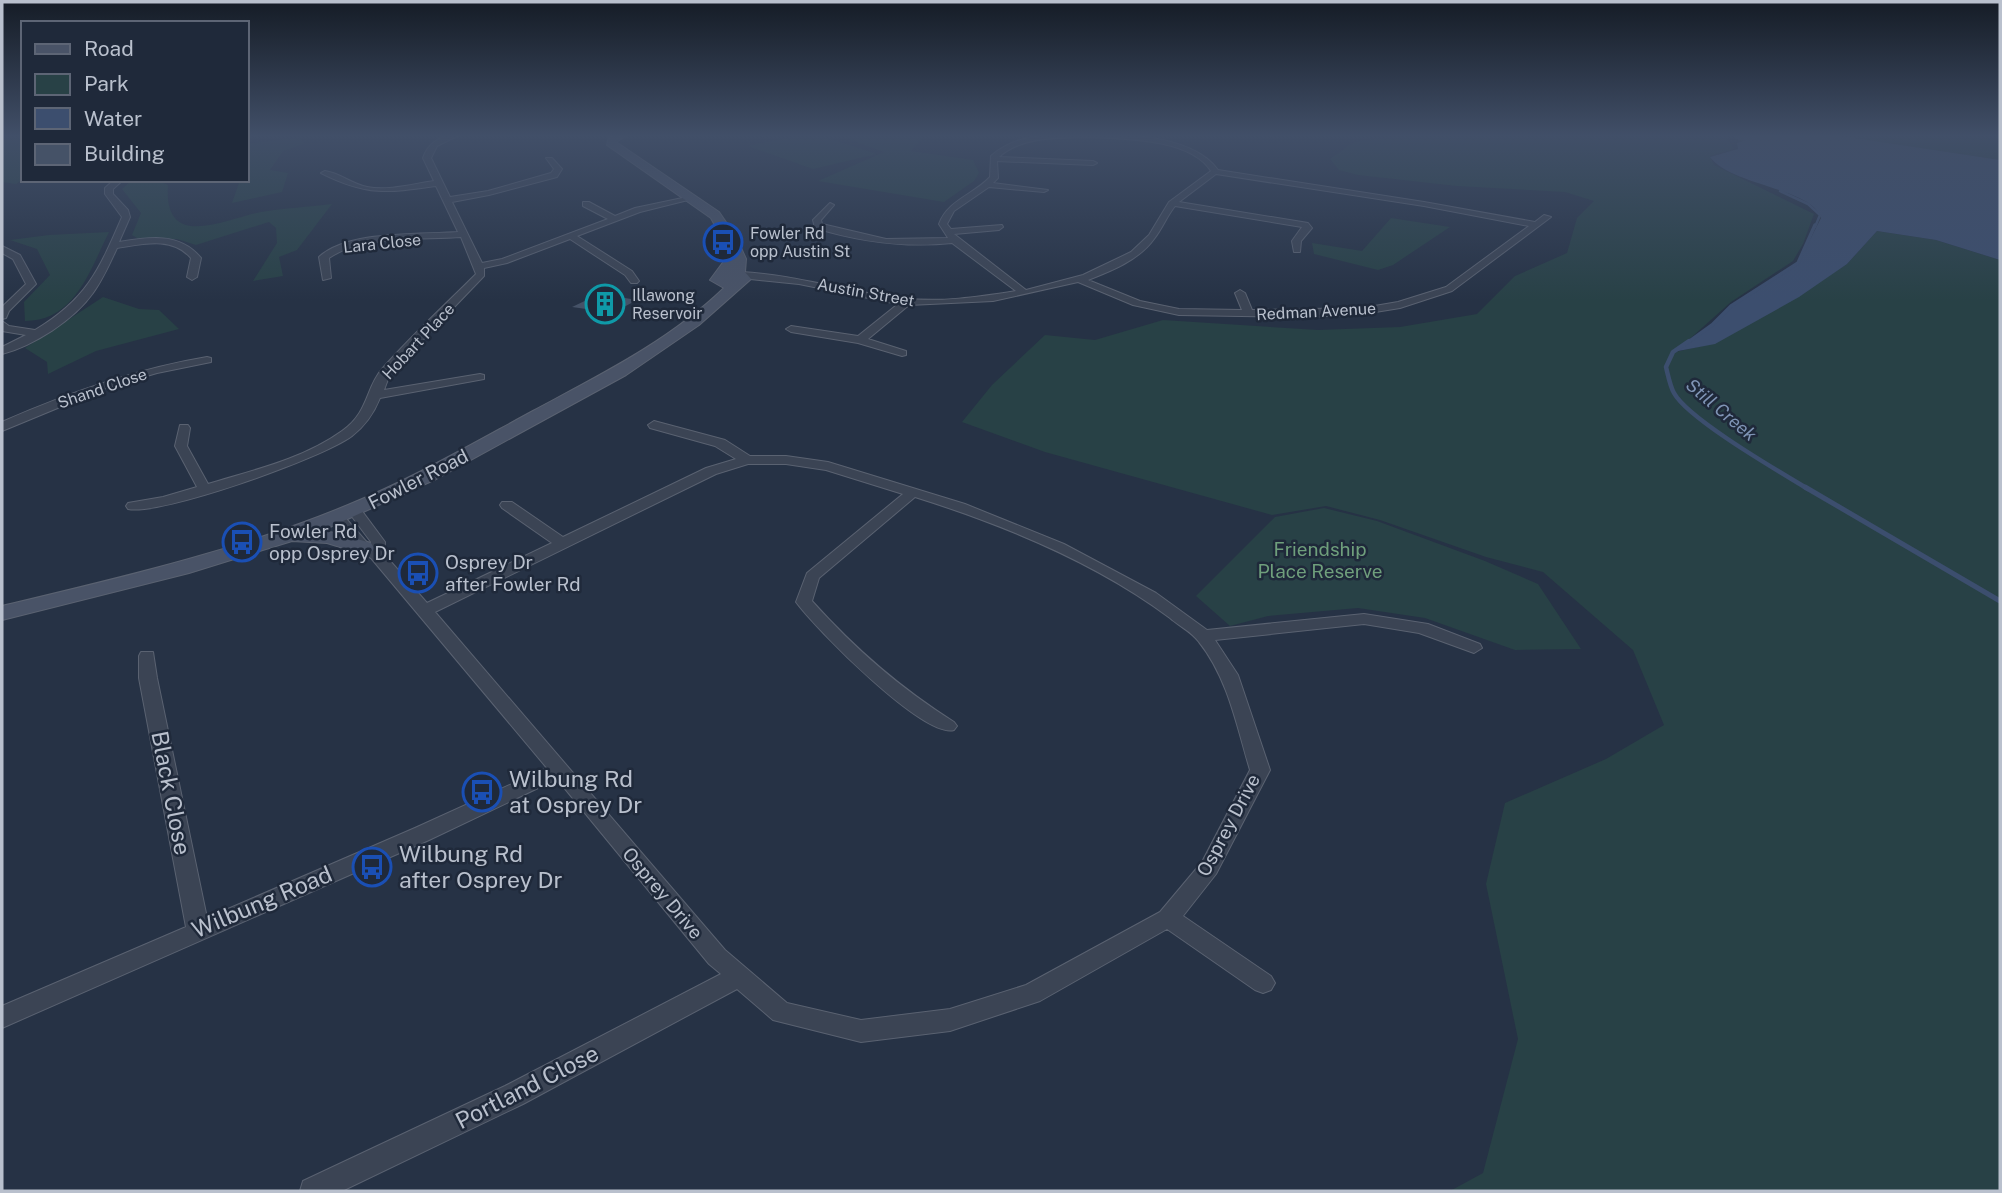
<svg xmlns="http://www.w3.org/2000/svg" width="2002" height="1193" font-family="'Public Sans',sans-serif">
<style>
.green{fill:#284146}
.water{fill:#3c4e6e}
.lines{fill:none;stroke-linecap:round;stroke-linejoin:round}
.stream-far3{stroke:#3c4e6e;stroke-width:2.5}
.stream-far2{stroke:#3c4e6e;stroke-width:3.5}
.stream-far1{stroke:#3c4e6e;stroke-width:4.5}
.stream{stroke:#3c4e6e;stroke-width:5}
.building{fill:#455267}
.street-casing{stroke:#5a6271;stroke-width:2}
.secondary-casing{stroke:#5a6271;stroke-width:2}
.street{fill:#3b4454;fill-rule:evenodd}
.secondary{fill:#495367;fill-rule:evenodd}
.labels{text-anchor:middle;stroke-width:5;stroke-linejoin:round;paint-order:stroke}
.far-poi-label{font-size:16px;fill:#b9c0cd;stroke:#1f293a;text-anchor:start}
.far-street-label{font-size:16px;fill:#b9c0cd;stroke:#1f293a}
.far-water-label{font-size:18px;font-style:italic;fill:#7f94b5;stroke:#1f293a}
.street-label{font-size:19px;fill:#b9c0cd;stroke:#1f293a}
.poi-label{font-size:19px;fill:#b9c0cd;stroke:#1f293a;text-anchor:start}
.park-label{font-size:19px;fill:#6f9f7c;stroke:#1f293a}
.near-poi-label{font-size:23px;fill:#b9c0cd;stroke:#1f293a;text-anchor:start}
.near-street-label{font-size:23px;fill:#b9c0cd;stroke:#1f293a}
</style>
<rect width="100%" height="100%" fill="#263245"/>
<path class="green" d="M2,134h21v45l-7,5 -14,-2z
M803,134h12l62,20 -64,15 -65,-23z
M834,134h98l-7,1 -14,16 62,9 6,13 -5,8 -30,21 -126,-21 66,-29z
M1424,134h300l10,15 -24,7 4,9 100,49 -11,30 -10,17 -62,41 -56,50 40,-9 132,-79 30,-33 59,9 64,20v931h-550l33,-18 35,-134 -32,-155 19,-81 101,-44 58,-34 -31,-75 -90,-78 -57,-15 -106,-37 -54,-14 -54,9 -227,-63 -83,-30 30,-37 53,-50 50,5 68,-20 155,10 82,-3 77,-13 38,-38 52,-23 10,-35 17,-17 -29,-9 -108,-6 -99,-11 -19,-5 -9,-11 24,-17 33,-5h35z
M1828,134h172v26z
M300,137l3,7 -20,7 -13,19 18,3 -6,19 -50,11 8,-23h7v-36z
M132,180h25l11,5c-5,67 57,34 93,27 23,-4 47,-5 71,-8l-35,46 -18,7 4,19 -30,5 24,-38 -1,-15 -7,-6 -73,23 -19,-6 -37,1 -8,-5 9,-22 -19,-24z
M1391,218l59,9 -57,38 -15,5 -64,-16 -2,-11 50,8z
M109,232c-19,38 -34,89 -84,89l-1,-19 26,-27 -13,-26 -27,-9 39,-5z
M103,297l36,12 20,1 20,19 -83,22 -48,23 -1,-12 -22,-14z
M1324,508l53,13 108,40 53,23 43,65 -66,1 -90,-32 -67,-10 -90,8 -38,10 -34,-30 79,-79z"/>
<path class="water" d="M1732,134h96l172,26v100l-64,-20 -59,-9 -30,33 -48,33 -84,47 -42,8 39,-27 19,-19 67,-43 23,-45c-9,-30 -89,-32 -111,-61l28,-8 -1,-6 7,-2 -10,-3z"/>
<g class="lines">
<path class="stream-far3" d="M1780,191l28,13 12,11 -5,12"/>
<path class="stream-far2" d="M1687,343l25,-18 19,-19 67,-43 17,-38"/>
<path class="stream-far1" d="M1689,341l-16,11 -7,15c2,8 4,19 8,26 14,26 106,79 134,96"/>
<path class="stream" d="M1805,487l195,114"/>
</g>
<path class="building" d="M607,295l30,5 -15,8 -15,4 -35,-5 19,-9z"/>
<g class="lines">
<defs>
<path id="street" d="M452,134h9l-24,12 -6,12 19,39 38,-6 63,-18 3,-4 -8,-11h6l10,11 -5,8 -68,18 -37,7 30,61 20,-4 106,-40 -25,-13v-4h6l26,14 20,-8 57,-12 4,2 -56,14 -63,24 55,35 7,10 -2,2h-6l-6,-8 -55,-36 -63,24 -23,5v8l-94,98 -6,16 96,-16 4,1v4l-104,19c-6,15 -15,28 -28,38 -29,22 -192,80 -224,73l-2,-3 2,-3 35,-6 34,-10 -22,-41 5,-21h8l2,3 -3,18 21,38c46,-14 95,-25 134,-53 27,-19 23,-42 40,-62 29,-33 63,-64 94,-95l-15,-37c-40,3 -99,-2 -132,21l2,20 -8,2 -4,-23c29,-27 101,-22 139,-25l-22,-46c-49,7 -69,10 -115,-13l4,-2c15,2 27,13 42,16 22,4 46,-3 67,-6l-11,-23c5,-15 16,-20 29,-24z
M1056,134c45,-1 134,-4 162,36l206,32 111,20 9,-7 7,2 -99,74 -52,17 -37,6 -56,3 -128,-2 -46,-10 -55,-23 -85,19 -84,4 -41,34 38,12v4l-4,1 -44,-13 -67,-11 -5,-3 5,-3 67,10 40,-32 -99,-20 -58,-6 -5,-3 5,-3c55,3 107,20 161,26 37,5 77,-1 114,-7l-64,-48c-48,5 -91,-1 -137,-15l-2,-8 17,-17 4,2 -13,15 1,4 64,15 62,-1 -9,-14c9,-24 34,-29 51,-47l1,-21c19,-17 40,-19 65,-22zM1088,137c36,2 102,1 123,34l-42,31 -20,33 -18,17 -48,23 -57,15 -72,-56 45,-4 4,-3 -1,-2 -51,4 -4,-5 7,-13 35,-24 55,5 4,-2 -55,-7 5,-5 -1,-17 96,4 4,-2 -4,-2 -94,-4c23,-21 59,-19 89,-20zM1216,174l208,32 105,20 -83,61 -48,15 -35,6 -111,2 -7,-17 -5,-3 -5,3 7,17 -63,-1 -39,-8 -52,-21c23,-9 51,-20 66,-41 8,-10 13,-23 21,-33l127,21 -10,14 2,11h6l1,-11 11,-13 -4,-5 -129,-21z
M114,180h9l-10,9v5l15,16 2,7 -11,25c30,-5 61,-10 82,16l-4,19 -5,3 -5,-3 4,-19c-19,-22 -48,-14 -74,-10 -7,15 -14,31 -24,45 -19,27 -60,53 -91,61v-7l24,-12 -24,-4v-10l7,5 26,4c52,-31 64,-60 87,-113l-17,-23v-6z
M2,246l18,9 16,29 -27,27 -3,7 -4,1v-12l24,-23 -13,-25 -11,-6z
M207,357l4,1v4l-54,11 -51,15 -104,43v-9c66,-29 133,-53 205,-65z
M654,421l71,19 25,16h36l42,6 137,42 99,40 92,49 51,37 157,-16 64,10 52,20 2,4 -8,5 -55,-20 -55,-9 -149,16 23,35 32,95 -54,104 -33,42 88,60 4,7 -4,7 -8,3 -8,-3 -88,-61 -127,72 -90,30 -89,11 -88,-22 -36,-31 -214,115 -181,87h-42l3,-10 202,-95 216,-112 -12,-10 -152,-185 -128,61 -427,188v-22l184,-79 -47,-249v-22l2,-4h12l4,26 50,240 208,-90 132,-60 -176,-210 -13,-7 -28,-34 7,-4 5,1 28,32 1,-4 -24,-32 2,-3h10l26,35 -1,12 43,49 125,-60 -50,-35 -2,-3 2,-3h10l51,35 143,-69 30,-9 -21,-13 -65,-18 -2,-3zM748,464h38l40,6 77,24 -96,79 -11,29c19,26 128,137 158,128l3,-4 -3,-4c-54,-34 -99,-73 -142,-121l7,-23 96,-81c89,28 180,65 255,121 9,8 22,14 29,24 29,36 38,85 51,128l-48,92 -42,50 -134,73 -76,24 -89,11 -74,-17 -62,-53 -290,-338 281,-138z"/>
<path id="secondary" d="M616,134h13l-13,8 103,70 17,25 10,22 -1,13 6,7 -52,46 -73,50 -192,105 -113,51 15,2 35,10 3,5 -3,5 -8,1 -36,-11 -35,-2 -103,32 -187,47v-14c117,-28 235,-55 346,-101 64,-26 124,-61 185,-94 67,-36 136,-70 191,-123l-14,-8 20,-27 -19,-35 -104,-73 2,-9z"/>
</defs>
<use href="#street" class="street-casing"/>
<use href="#secondary" class="secondary-casing"/>
<use href="#street" class="street"/>
<use href="#secondary" class="secondary"/>
</g>
<linearGradient id="sky" x2="0" y2="1"><stop stop-color="#151c26"/><stop offset="0.45" stop-color="#414f68"/><stop offset="1" stop-color="#414f68" stop-opacity="0"/></linearGradient>
<rect width="2002" height="301" fill="url(#sky)"/>
<defs>
<symbol id="bus-ring" viewBox="-11 -11 22 22"><circle r="9.5" fill="#1f293a" stroke="#1a4fb4" stroke-width="1.5"/><path d="M-5-6H5V4H4V6H2V4H-2V6H-4V4H-5ZM-3.5-4V0h7V-4ZM-3.5 1.2v1.5H-2V1.2ZM2 1.2v1.5H3.5V1.2Z" fill="#1a4fb4"/></symbol>
<symbol id="building-ring" viewBox="-11 -11 22 22"><circle r="9.5" fill="#1f293a" stroke="#0f9aa8" stroke-width="1.5"/><path d="M-4-6H4V6H1V3H-1V6H-4ZM-2.5-4.3h1.7v1.8h-1.7ZM.8-4.3h1.7v1.8H.8ZM-2.5-1h1.7V.8h-1.7ZM.8-1h1.7V.8H.8Z" fill="#0f9aa8"/></symbol>
</defs>
<g fill-rule="evenodd">
<use href="#bus-ring" x="701" y="220" width="44" height="44"/>
<use href="#building-ring" x="583" y="282" width="44" height="44"/>
<use href="#bus-ring" x="220" y="520" width="44" height="44"/>
<use href="#bus-ring" x="396" y="551" width="44" height="44"/>
<use href="#bus-ring" x="460" y="770" width="44" height="44"/>
<use href="#bus-ring" x="350" y="845" width="44" height="44"/>
</g>
<g class="labels">
<g class="far-poi-label">
<text x="750" y="239">Fowler Rd<tspan x="750" dy="18">opp Austin St</tspan></text>
<text x="632" y="301">Illawong<tspan x="632" dy="18">Reservoir</tspan></text>
</g>
<g class="far-street-label">
<text transform="translate(382 243) rotate(-6)" y="6">Lara Close</text>
<text transform="translate(866 292) rotate(10)" y="6">Austin Street</text>
<text transform="translate(1316 311) rotate(-3)" y="6">Redman Avenue</text>
<text transform="translate(418 341) rotate(-47)" y="6">Hobart Place</text>
<text transform="translate(102 388) rotate(-19)" y="6">Shand Close</text>
</g>
<g class="far-water-label">
<text transform="translate(1721 410) rotate(40)" y="6">Still Creek</text>
</g>
<g class="street-label">
<text transform="translate(418 479) rotate(-27)" y="7">Fowler Road</text>
<text transform="translate(1228 825) rotate(-62)" y="7">Osprey Drive</text>
<text transform="translate(663 893) rotate(50)" y="7">Osprey Drive</text>
</g>
<g class="poi-label">
<text x="269" y="538">Fowler Rd<tspan x="269" dy="22">opp Osprey Dr</tspan></text>
<text x="445" y="569">Osprey Dr<tspan x="445" dy="22">after Fowler Rd</tspan></text>
</g>
<g class="park-label">
<text x="1320" y="556">Friendship<tspan x="1320" dy="22">Place Reserve</tspan></text>
</g>
<g class="near-poi-label">
<text x="509" y="787">Wilbung Rd<tspan x="509" dy="26">at Osprey Dr</tspan></text>
<text x="399" y="862">Wilbung Rd<tspan x="399" dy="26">after Osprey Dr</tspan></text>
</g>
<g class="near-street-label">
<text transform="translate(171 793) rotate(79)" y="8">Black Close</text>
<text transform="translate(262 902) rotate(-23)" y="8">Wilbung Road</text>
<text transform="translate(527 1087) rotate(-27)" y="8">Portland Close</text>
</g>
</g>
<rect width="2002" height="1193" fill="none" stroke="#b9c0cd" stroke-width="7"/>
<rect x="21" y="21" width="228" height="161" fill="#1f293a" stroke="#5d6575" stroke-width="2"/>
<rect x="35" y="44" width="35" height="10" fill="#495367" stroke="#5d6575" stroke-width="2"/>
<text x="84" y="56" font-size="21" fill="#b9c0cd">Road</text>
<rect x="35" y="74" width="35" height="21" fill="#284146" stroke="#5d6575" stroke-width="2"/>
<text x="84" y="91" font-size="21" fill="#b9c0cd">Park</text>
<rect x="35" y="108" width="35" height="21" fill="#3c4e6e" stroke="#5d6575" stroke-width="2"/>
<text x="84" y="126" font-size="21" fill="#b9c0cd">Water</text>
<rect x="35" y="144" width="35" height="21" fill="#455267" stroke="#5d6575" stroke-width="2"/>
<text x="84" y="161" font-size="21" fill="#b9c0cd">Building</text>
</svg>
